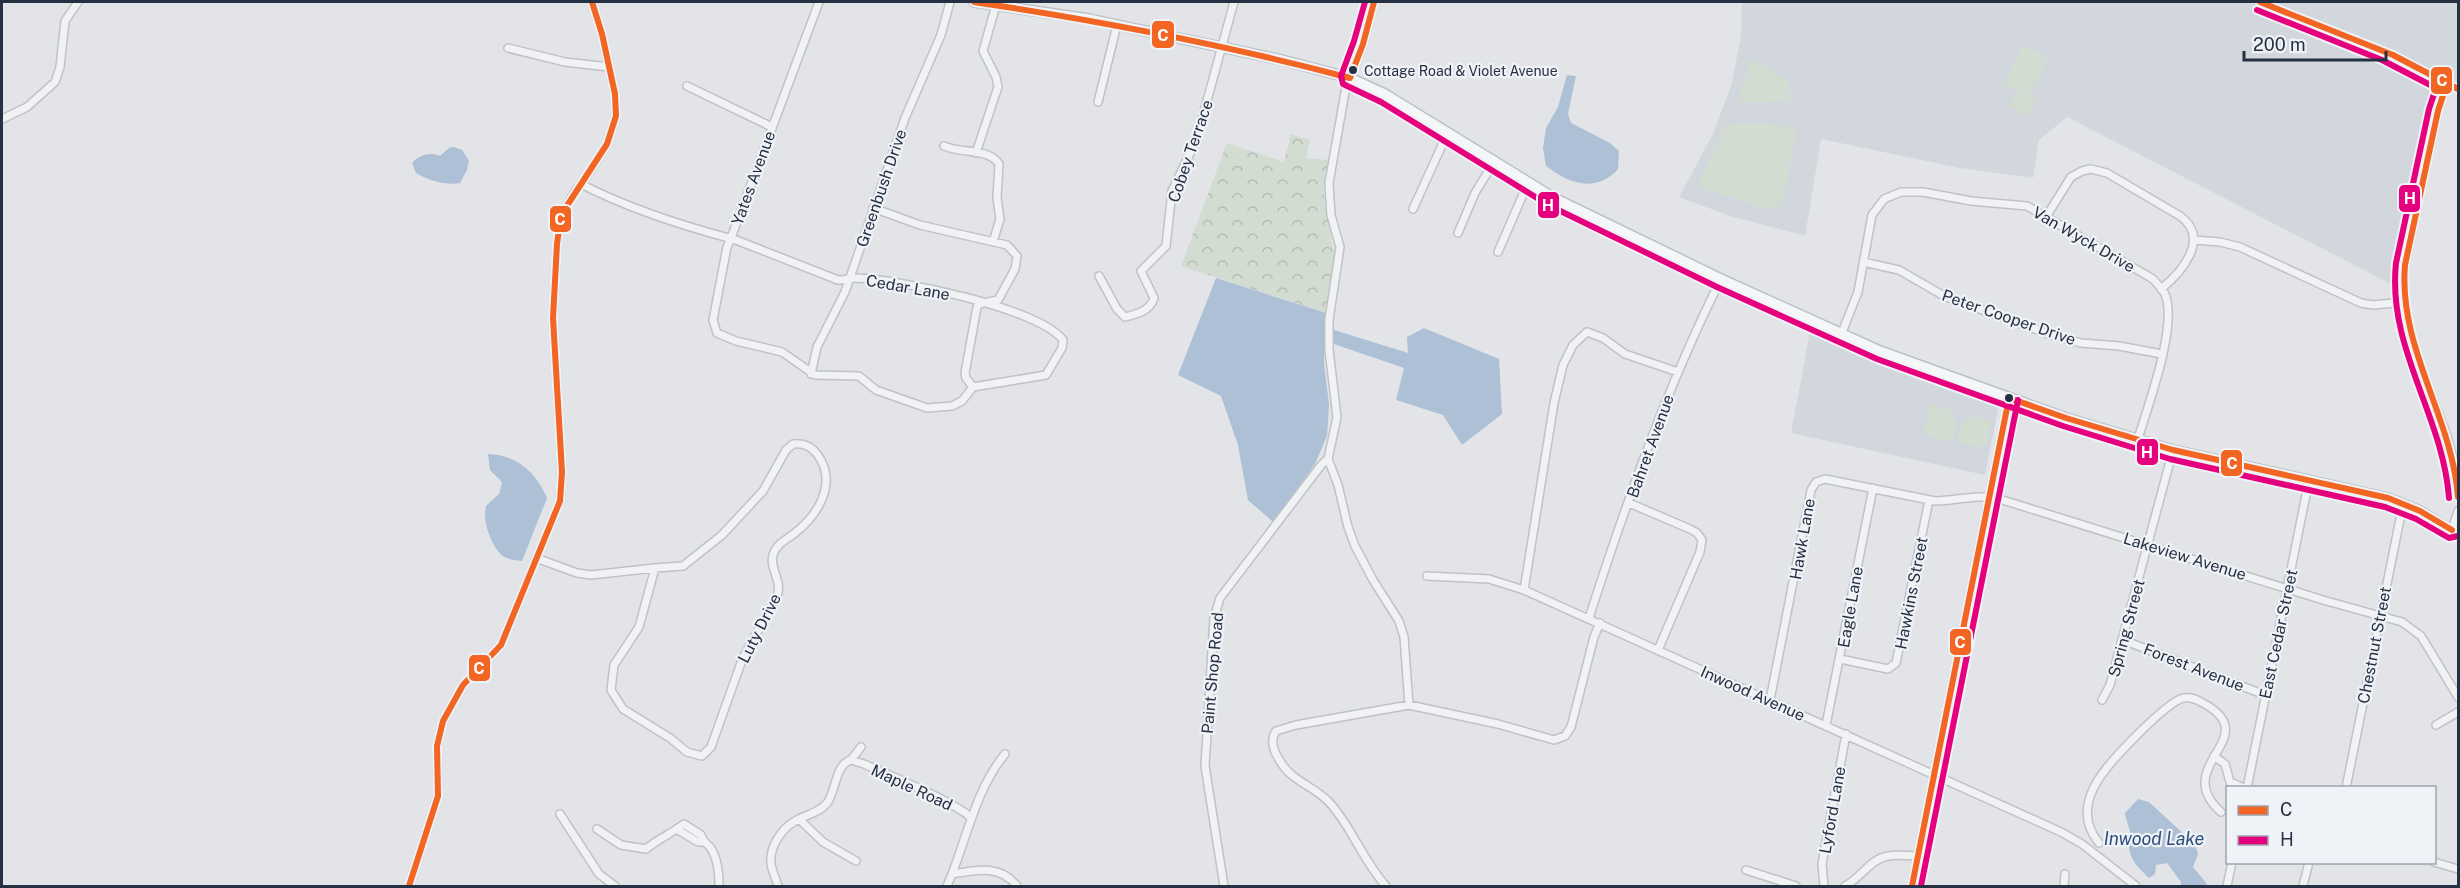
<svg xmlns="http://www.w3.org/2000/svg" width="2460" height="888" font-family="'Public Sans',sans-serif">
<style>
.built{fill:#d2d7de}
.forest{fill:url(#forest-crowns)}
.garden{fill:#d2dcd1}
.water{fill:#adc0d6}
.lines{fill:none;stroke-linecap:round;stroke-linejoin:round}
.minor-casing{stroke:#c0c2c5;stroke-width:10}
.major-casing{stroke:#bdc1c5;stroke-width:12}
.minor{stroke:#f1f2f4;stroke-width:7}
.major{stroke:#f5f6f7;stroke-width:9}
.bus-1-casing{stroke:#eff2f7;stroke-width:10}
.bus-2-casing{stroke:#eff2f7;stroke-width:10}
.bus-1{stroke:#f26522;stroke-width:6}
.bus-2{stroke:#e5007d;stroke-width:6}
.bus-dot{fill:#263043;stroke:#eff2f7;stroke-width:2}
.labels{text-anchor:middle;stroke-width:4.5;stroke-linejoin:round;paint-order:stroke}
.bus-label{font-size:14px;fill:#263043;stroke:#eff2f7;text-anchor:start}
.street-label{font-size:16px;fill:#263043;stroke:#eff2f7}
.water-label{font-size:18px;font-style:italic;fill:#2c4e7b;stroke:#eff2f7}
.line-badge{stroke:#eff2f7;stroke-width:2}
.badge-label{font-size:16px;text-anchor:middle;font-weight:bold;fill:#fff}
</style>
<defs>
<pattern id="forest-crowns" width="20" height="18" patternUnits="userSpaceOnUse" patternTransform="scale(1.5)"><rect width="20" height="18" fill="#d2dcd1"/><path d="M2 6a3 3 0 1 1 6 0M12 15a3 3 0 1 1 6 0" fill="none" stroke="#b4bdb5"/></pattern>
</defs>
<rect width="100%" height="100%" fill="#e2e4e7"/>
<path class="built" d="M1742,2h716v80l-14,-9 -7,14 -23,117 -21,81 -326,-168 -28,23 -6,38 -73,-10 -139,-29 -16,97 -75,-20 -51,-19 34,-63 18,-48 10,-50z
M1811,327l189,73 -15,75 -194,-42z"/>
<path class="forest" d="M1291,134l19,6 -4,18 22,2 -4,36 11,64 -9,53 -145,-47 46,-123 57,19z"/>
<path class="garden" d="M2023,45l25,13 -20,39 9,5 -8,14 -19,-10 7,-14 -14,-8z
M1752,59l37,23 2,19 -49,1 -3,-7z
M1746,123c17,1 35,0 50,8l-12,68 -6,7 -8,4 -71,-23 7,-22 19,-39z
M1931,404l19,6 7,14 -5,18 -26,-7 -2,-6z
M1973,416l18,5 -4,23 -4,3 -25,-5 3,-17z"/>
<path class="water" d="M1567,75l9,1 -8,38 3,9 39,20 9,8 -1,18c-22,25 -50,14 -72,-3l-3,-18 3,-20 12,-21z
M454,147l8,3 7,11 -2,9 -7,13c-13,3 -33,-3 -44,-10l-4,-10c9,-9 17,-11 28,-7l9,-8z
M1216,278l110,35 -2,50 5,41 -2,32 -12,28 -42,58 -25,-22 -10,-55 -17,-49 -43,-21z
M1424,328l75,31 3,55 -40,31 -19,-30 -47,-15 8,-32 -73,-25v-14l77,24 -1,-16z
M488,454c29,1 48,18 59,44l-25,63c-7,-1 -13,-1 -19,-5 -12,-9 -21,-36 -17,-50l13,-12 3,-12 -12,-12z
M2138,799l11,3 40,37 7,9 2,6 -5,13 14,17 -4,2h-22v-4l-14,-19 -11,2 -1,9 -6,4c-9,-9 -19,-17 -20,-31 -1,-5 2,-10 1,-15 -1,-7 -4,-11 -5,-19z"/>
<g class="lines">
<defs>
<path id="minor" d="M1374,2l-11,42 -18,48 -16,91 2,32 9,32 -11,73v30l8,67 -9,42 10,26 10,42 7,19 18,34 26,41 5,16 5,68
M2260,2l133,53 65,34
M508,48l57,14 44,5
M2447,83l-9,28 -33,154c-11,58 27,123 44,178 5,18 8,36 9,54
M687,86l85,41
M1098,102l19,-77
M2,119l25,-12 28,-25 5,-15 5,-46 13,-19
M944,146c18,8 45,2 55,18l-2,34 3,21 -7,23
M976,153l22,-66 -2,-10 -13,-26 13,-46
M581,184c48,25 102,42 155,56l102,40c7,0 13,-2 19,-2 40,1 182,30 206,62l-1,8 -16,27 -73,12 -11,14 -10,5 -25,2 -51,-18 -17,-14 -44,-1 -33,-23 -46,-11 -19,-8 -4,-13 14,-73 4,-9 88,-236
M873,208l47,17 87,20 10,11 -2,13 -17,31 -19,4 -2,3 -12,66 1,5 7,9
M1413,209l35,-77
M2046,217l25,-40 11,-6 9,-2 16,4 73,43c31,22 2,56 -19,73
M1458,233l17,-40 19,-31
M2194,240l26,2 20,5 121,56 12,2 31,-3
M1498,252l30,-69
M1863,262l36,8 45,26 107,39 30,8 38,3 43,8
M1099,276l18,33 8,8c12,-3 25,-6 29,-19l-13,-27 25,-25 6,-55 24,-50 38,-139
M1841,335l17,-43 14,-77 12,-16 17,-7h22l48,9 56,5 126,73c4,5 9,9 12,15 13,32 -17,111 -27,145
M811,374l6,-27 28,-55 60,-174 36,-83 9,-33
M793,444c9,-1 18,2 24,10 21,28 2,60 -22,79 -9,7 -19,11 -22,22 -4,14 10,26 4,41l-35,64 -31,87 -9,9 -15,-4 -17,-14 -47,-29 -12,-19 3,-25 25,-38 16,-59 28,-2 39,-31 41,-44 23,-41z
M1629,503l61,26 7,4 5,7 -2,12 -42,98
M2452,530l6,-19
M536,558l41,15 14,2 64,-7
M1427,576l62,3 35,11 537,242 21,12 54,42
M1524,590l30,-187 9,-38 10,-20 14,-13 16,6 22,16 53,18
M1589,618c37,-115 78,-231 132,-339
M2123,640l142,55
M1840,659l48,10 8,-6 33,-163
M1770,700l41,-210 5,-8 9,-3 110,22c19,0 38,-6 58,-4l330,103 79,22 19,14 37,61
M2102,700l8,-15 63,-235
M1826,725l47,-237
M2436,725l22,-13
M2214,756l11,8 5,18 14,6
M851,760l13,4c22,10 94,39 107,54
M2247,788l62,-308
M2346,788l57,-284
M560,814l39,60 16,12
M799,819l24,23 33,19
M597,829l24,16 25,4c12,-10 26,-16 38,-25l17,11c2,7 4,7 9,12 8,11 9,27 9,39
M678,830l20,12h5
M2099,843c-33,-40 11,-80 38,-108 10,-10 33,-33 46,-37 6,-1 13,1 18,4 68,35 -33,63 20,110
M2434,862l24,7
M1746,870l50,16
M952,874c16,-41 25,-86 53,-120
M409,886l29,-90 -1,-50 6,-25 20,-36 38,-40 59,-144 2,-29 -9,-154 4,-74 4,-29 15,-25 11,-14 20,-32 9,-28 -1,-22 -13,-60 -10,-32
M778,886c-2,-7 -6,-15 -7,-22 -2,-18 12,-38 28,-45 10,-5 21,-7 28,-16 9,-11 8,-39 24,-43l10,-13
M947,886l5,-12c24,-4 48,-10 65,12
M1224,886l-19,-120 9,-148 6,-20 102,-134 6,-5
M1386,886c-23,-25 -34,-59 -57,-84 -15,-16 -38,-21 -49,-41 -6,-9 -11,-20 -4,-30l20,-6 113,-20 89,19 56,16 11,-4 6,-9 23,-90 6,-14
M1824,886l-2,-22 24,-130
M1845,886c15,-7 25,-27 43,-30 9,-2 20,0 29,0
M1912,886l97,-488
M2064,886l1,-12
M2227,886l5,-24
M2303,886l6,-24"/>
<path id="major" d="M974,2l115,17 193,41 68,18 35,16 169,104 167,81 159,72 186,67 107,32 215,48 32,13 38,24"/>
</defs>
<use href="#minor" class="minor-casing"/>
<use href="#major" class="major-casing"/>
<use href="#minor" class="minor"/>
<use href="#major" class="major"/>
<defs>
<path id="bus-1" d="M974,2c127,19 252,43 376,76
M2260,2l133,53 65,34
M1350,78l13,-34 11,-42
M2447,83l-9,28 -33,154c-7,83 47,151 53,232
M2009,398l57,20 107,32 215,48 32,13 32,19
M409,886l29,-90 -1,-50 6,-25 20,-36 38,-40 59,-144 2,-29 -9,-154 4,-74 4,-29 46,-71 9,-28 -1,-22 -13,-60 -10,-32
M1912,886l97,-488"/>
<path id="bus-2" d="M1365,2l-11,39 -13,35 2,8 38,18 169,104 167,81 160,72 186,67 107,33 215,48 31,12 33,19 9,-2
M2257,10l125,50 54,28 -7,21 -33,154c-9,86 47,152 53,235
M1921,886l97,-486"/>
</defs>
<use href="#bus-1" class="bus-1-casing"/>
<use href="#bus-2" class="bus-2-casing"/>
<use href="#bus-1" class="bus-1"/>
<use href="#bus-2" class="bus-2"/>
</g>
<g class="bus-dot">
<circle cx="1353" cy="70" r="5"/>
<circle cx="2009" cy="398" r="5"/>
</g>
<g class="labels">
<g class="bus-label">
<text x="1364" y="76">Cottage Road &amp; Violet Avenue</text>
</g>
<g class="street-label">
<text transform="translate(1190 151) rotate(-71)" y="6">Cobey Terrace</text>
<text transform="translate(753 178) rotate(-70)" y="6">Yates Avenue</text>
<text transform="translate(881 188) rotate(-71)" y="6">Greenbush Drive</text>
<text transform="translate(2084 239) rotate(30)" y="6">Van Wyck Drive</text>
<text transform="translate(908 287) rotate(10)" y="6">Cedar Lane</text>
<text transform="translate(2009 317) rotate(19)" y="6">Peter Cooper Drive</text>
<text transform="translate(1650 446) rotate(-70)" y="6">Bahret Avenue</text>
<text transform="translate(1802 539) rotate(-80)" y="6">Hawk Lane</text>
<text transform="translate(2185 556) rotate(17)" y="6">Lakeview Avenue</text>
<text transform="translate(1911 593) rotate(-79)" y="6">Hawkins Street</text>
<text transform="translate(1850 607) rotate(-80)" y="6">Eagle Lane</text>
<text transform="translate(759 628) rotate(-63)" y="6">Luty Drive</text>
<text transform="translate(2126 628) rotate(-75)" y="6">Spring Street</text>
<text transform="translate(2278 634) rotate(-78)" y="6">East Cedar Street</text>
<text transform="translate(2374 645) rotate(-79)" y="6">Chestnut Street</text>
<text transform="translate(2194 667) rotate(21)" y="6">Forest Avenue</text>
<text transform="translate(1212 673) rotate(-85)" y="6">Paint Shop Road</text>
<text transform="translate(1753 693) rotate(24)" y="6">Inwood Avenue</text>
<text transform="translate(912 787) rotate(25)" y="6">Maple Road</text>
<text transform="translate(1832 810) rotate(-80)" y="6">Lyford Lane</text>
</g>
<g class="water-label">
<text x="2154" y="845">Inwood Lake</text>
</g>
</g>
<g class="line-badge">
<rect x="1151" y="20" width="24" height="29" rx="6" fill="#f26522"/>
<rect x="2430" y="66" width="23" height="29" rx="6" fill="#f26522"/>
<rect x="2398" y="184" width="23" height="29" rx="6" fill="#e5007d"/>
<rect x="1537" y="191" width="23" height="28" rx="6" fill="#e5007d"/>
<rect x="549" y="205" width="23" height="28" rx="6" fill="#f26522"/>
<rect x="2136" y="438" width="23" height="28" rx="6" fill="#e5007d"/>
<rect x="2220" y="449" width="23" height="28" rx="6" fill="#f26522"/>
<rect x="1949" y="628" width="23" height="28" rx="6" fill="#f26522"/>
<rect x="468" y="654" width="23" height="28" rx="6" fill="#f26522"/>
</g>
<g class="badge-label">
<text x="1163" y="41">C</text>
<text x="2442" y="86">C</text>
<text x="2410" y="204">H</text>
<text x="1548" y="211">H</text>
<text x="560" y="225">C</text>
<text x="2147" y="458">H</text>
<text x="2232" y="469">C</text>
<text x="1960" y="648">C</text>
<text x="479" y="674">C</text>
</g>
<rect width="2460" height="888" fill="none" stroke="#263043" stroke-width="6"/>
<rect x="2226" y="786" width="210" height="78" fill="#eff2f7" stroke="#9fa4af" stroke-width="1.5"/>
<rect x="2238" y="806" width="30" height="9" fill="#f26522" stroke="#9fa4af" stroke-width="1.5"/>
<text x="2280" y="816" font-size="18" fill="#263043">C</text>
<rect x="2238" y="836" width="30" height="9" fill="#e5007d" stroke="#9fa4af" stroke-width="1.5"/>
<text x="2280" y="846" font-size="18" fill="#263043">H</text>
<path d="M2244 51v9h142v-9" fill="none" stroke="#263043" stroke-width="3"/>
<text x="2253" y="51" font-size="18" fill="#263043" stroke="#eff2f7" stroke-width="4.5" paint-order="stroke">200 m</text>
</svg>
